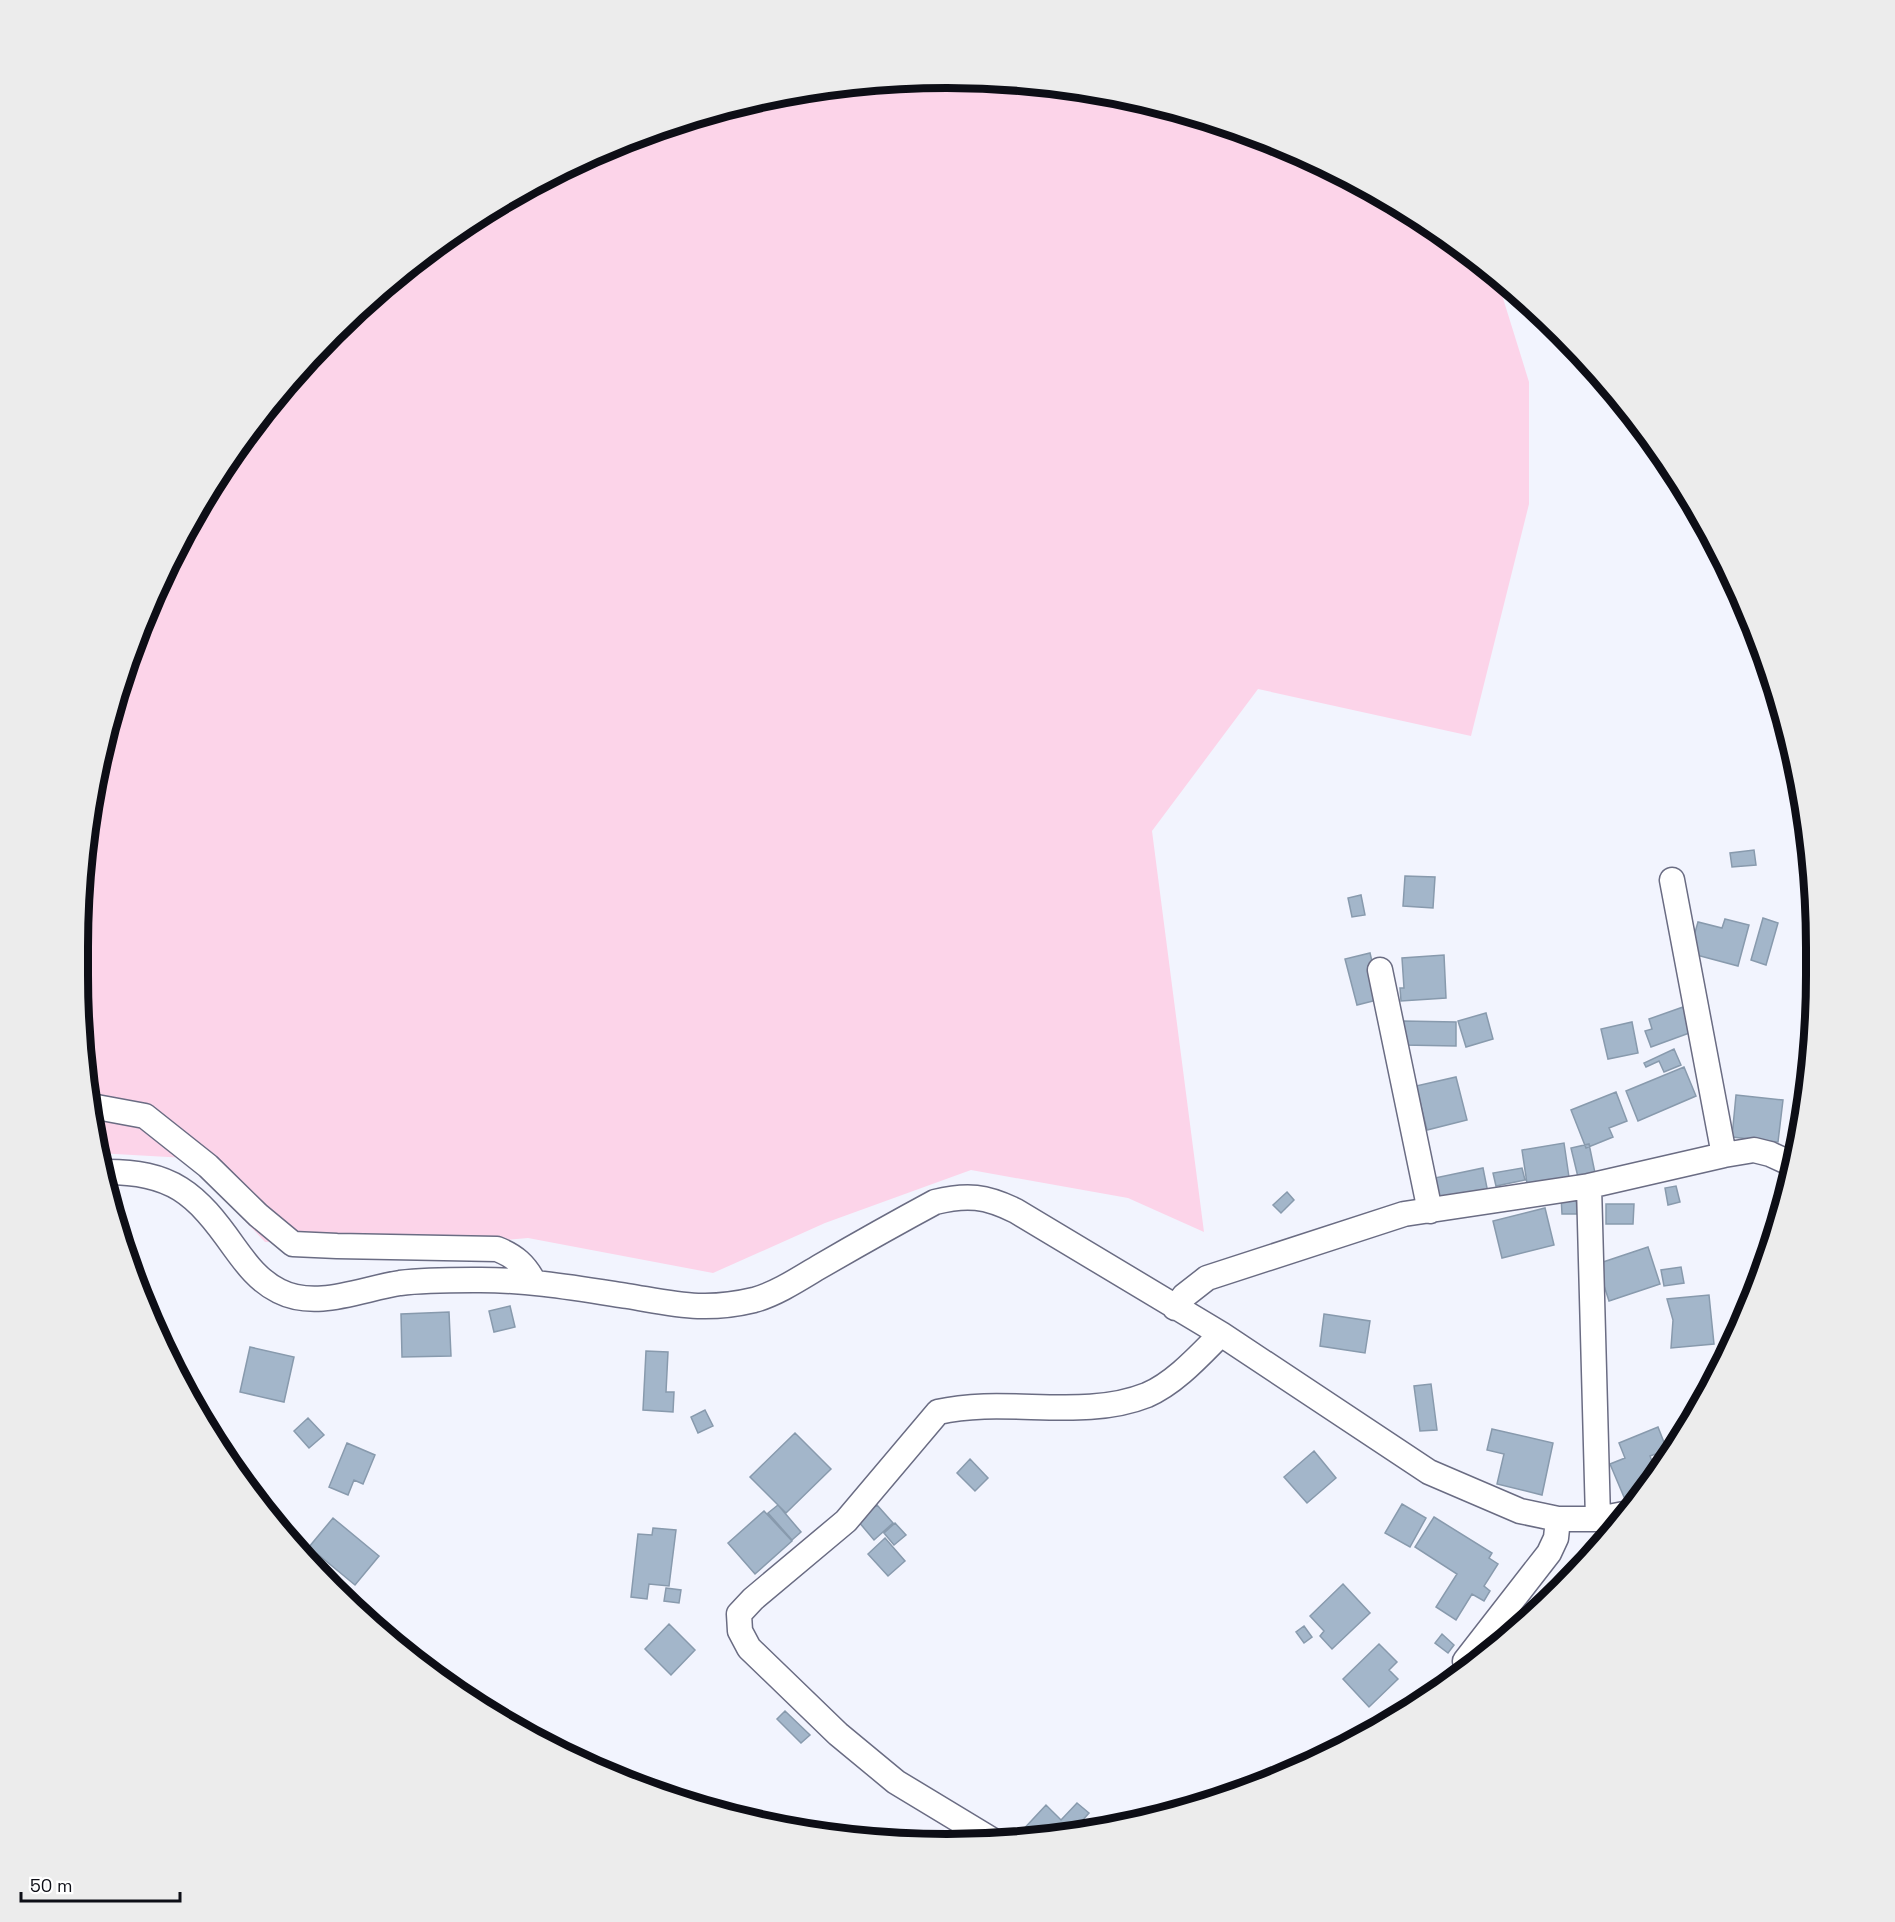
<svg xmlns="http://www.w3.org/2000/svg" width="1895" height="1922" font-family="'Space Grotesk',sans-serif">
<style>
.green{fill:#fcd4e9}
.building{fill:#a3b6ca;stroke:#889aad;stroke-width:1.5}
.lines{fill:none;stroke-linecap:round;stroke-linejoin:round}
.minor-casing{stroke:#6a6c83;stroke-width:27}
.minor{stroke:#fff;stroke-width:24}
.rim{fill:none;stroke:#0d0e16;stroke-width:8}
</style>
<rect width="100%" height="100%" fill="#f2f4fe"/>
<path class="green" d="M947,78l170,17 163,49 150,80 67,55 32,103v122l-58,232 -213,-47 -106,142 52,401 -76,-34 -157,-28 -146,53 -112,50 -185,-35 -96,8 -167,-4 -79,-84 -89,-5 -2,-9 -17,-170 17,-196 49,-163 80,-150 108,-132 132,-108 150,-81 164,-49z"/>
<path class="building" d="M1754,850l2,15 -24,2 -2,-14z
M1405,876l30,1 -2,31 -30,-2z
M1361,895l4,20 -13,2 -4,-19z
M1763,918l15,5 -12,42 -15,-5z
M1725,919l24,6 -11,41 -49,-13 9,-31 24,6z
M1370,953l11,46 -24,6 -12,-46z
M1444,955l2,43 -45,3 -1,-13h4l-2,-30z
M1683,1007l9,25 -41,15 -6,-16 7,-2 -3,-10z
M1486,1013l7,26 -27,8 -8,-26z
M1403,1021l53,1v24l-53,-1z
M1632,1022l6,31 -30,6 -7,-30z
M1674,1049l7,16 -17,7 -5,-11 -13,6 -2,-4z
M1684,1067l12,29 -58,25 -12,-30z
M1456,1077l11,43 -40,10 -11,-44z
M1616,1092l11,29 -18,7 4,9 -27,11 -15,-38z
M1736,1095l47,5 -5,42 -46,-5z
M1564,1143l6,41 -42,6 -6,-40z
M1589,1144l6,29 -17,4 -7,-29z
M1483,1168l5,25 -53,11 -5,-25z
M1522,1168l3,12 -29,6 -3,-13z
M1676,1186l4,16 -12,3 -3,-17z
M1287,1192l7,8 -13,13 -8,-8z
M1576,1195l1,19h-15l-1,-18z
M1606,1204h28l-1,20h-27z
M1545,1208l9,37 -52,13 -9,-37z
M1648,1247l12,37 -51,17 -12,-37z
M1681,1267l3,16 -20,3 -3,-16z
M1709,1295l5,49 -43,4 2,-28 -6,-21z
M510,1306l5,21 -21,5 -5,-21z
M449,1312l2,44 -49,1 -1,-43z
M1324,1314l46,7 -5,32 -45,-7z
M250,1347l44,10 -10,45 -44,-10z
M646,1351l22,1 -2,40h8l-1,20 -30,-2z
M1431,1384l6,46 -17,1 -6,-45z
M705,1410l8,16 -15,7 -7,-16z
M308,1418l16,17 -15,13 -15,-17z
M1658,1427l9,23 -17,6 7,18 -13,16 -20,7 -14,-33 15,-6 -6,-15z
M1492,1429l61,14 -11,52 -45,-11 7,-30 -17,-4z
M795,1433l36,36 -45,44 -36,-36z
M347,1443l28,12 -12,29 -9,-4 -6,15 -19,-8z
M1314,1451l22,27 -29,25 -23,-26z
M970,1459l18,19 -13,13 -18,-18z
M1402,1504l24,14 -16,29 -25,-14z
M778,1505l23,27 -9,8 -24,-27z
M877,1505l16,18 -19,17 -16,-19z
M764,1511l28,30 -37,33 -27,-31z
M1434,1517l58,36 -3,5 9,6 -14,22 6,5 -6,10 -12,-7 -16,26 -20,-13 21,-33 -42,-27z
M333,1518l46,38 -24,29 -46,-38z
M895,1523l11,12 -12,10 -10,-12z
M653,1528l23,2 -7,56 -20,-2 -2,15 -16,-2 7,-63 14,1z
M885,1538l20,23 -17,15 -20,-22z
M1343,1584l27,29 -38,36 -12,-13 4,-5 -14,-15z
M666,1588l15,2 -2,13 -15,-2z
M669,1624l26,26 -24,25 -26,-26z
M1304,1626l8,11 -8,6 -8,-11z
M1442,1634l12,11 -6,8 -13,-10z
M1379,1644l18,18 -8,8 9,9 -29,28 -26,-28z
M1452,1666l7,9 -21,17 -7,-9z
M785,1711l25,24 -9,8 -24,-24z
M1077,1803l12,10 -17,19 -48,4 -4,-3 26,-28 15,15z"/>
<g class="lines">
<defs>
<path id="minor" d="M1672,880l52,275
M1380,970l50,241
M91,1106l54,10 63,50 50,49 35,29 44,2 160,3c18,7 28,16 37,33
M103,1172c69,-1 93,21 131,75 13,18 25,34 45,44 37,19 82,-2 121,-8 23,-3 49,-3 73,-3 52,-1 103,8 154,16 49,8 77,16 127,4 22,-6 45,-21 65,-33 38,-22 77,-44 116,-65 32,-8 51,-6 81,9l205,123 208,138 91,39 38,8h40l26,-5
M1589,1186l9,333
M1175,1308l9,-12 23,-18 197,-64 185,-28 135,-31 30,-5 16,4 24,11
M1465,1661l84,-108 7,-15 2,-19
M992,1840l-96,-58 -58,-48 -89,-86 -9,-17 -1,-17 14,-15 93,-78 92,-109c67,-16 144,9 209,-17 28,-12 53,-40 74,-61"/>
</defs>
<use href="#minor" class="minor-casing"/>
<use href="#minor" class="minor"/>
</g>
<path d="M0 0H1895V1922H0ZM947 88H947A859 859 0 0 1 1806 947V975A859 859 0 0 1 947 1834H947A859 859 0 0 1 88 975V947A859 859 0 0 1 947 88Z" fill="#ececec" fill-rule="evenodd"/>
<path class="rim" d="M947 88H947A859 859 0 0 1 1806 947V975A859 859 0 0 1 947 1834H947A859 859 0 0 1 88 975V947A859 859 0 0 1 947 88Z"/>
<path d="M21 1892v9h159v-9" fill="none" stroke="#0d0e16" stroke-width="3"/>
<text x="30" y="1892" font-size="18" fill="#0d0e16" stroke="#ffffff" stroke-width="4.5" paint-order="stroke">50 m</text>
</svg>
